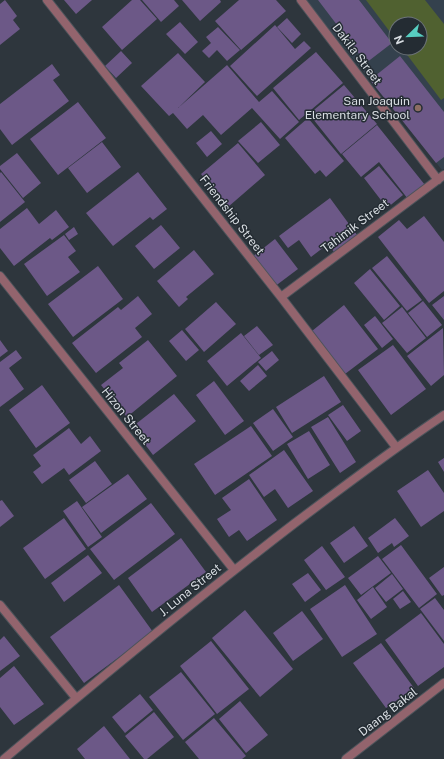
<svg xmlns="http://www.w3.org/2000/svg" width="444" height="759" font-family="'Public Sans',sans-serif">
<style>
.built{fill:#34414d;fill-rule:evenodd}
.green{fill:#506130}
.building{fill:#6c5887}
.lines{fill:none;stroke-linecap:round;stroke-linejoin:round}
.street-casing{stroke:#4d545b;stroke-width:10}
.street{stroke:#93646d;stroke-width:8}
.education-dot{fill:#8d6e63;stroke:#242c33;stroke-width:1.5}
.labels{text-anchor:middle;stroke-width:3;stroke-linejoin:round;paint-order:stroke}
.street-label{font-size:12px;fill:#d8dde2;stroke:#242c33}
.poi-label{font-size:12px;fill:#d8dde2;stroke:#242c33;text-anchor:end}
</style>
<rect width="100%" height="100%" fill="#2e363d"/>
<path class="built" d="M306,0h138v169l-2,1zM396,24h24v24h-24z"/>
<path class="green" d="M366,0h59l19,24v74l-3,2 -39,-52h18v-24h-24v16z"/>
<path class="building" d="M5,0l12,16 -4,4 7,9 -20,16v-41z
M64,0h28l-16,14z
M132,0h8l17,19 -35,31 -20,-23z
M142,0h32l5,6 -18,16z
M182,0h38l1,2 -21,19z
M239,0h37l10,11 -45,39 -26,-29z
M318,0h41l33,43 -26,20z
M287,18l14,16 -9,9 -15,-16z
M180,22l18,20 -13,12 -19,-20z
M275,25l20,24 9,-8 7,7 -54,48 -27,-30z
M218,27l22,23 -13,11 -10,-11 -8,8 -7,-7 9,-8 -5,-6z
M121,51l11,12 -16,15 -11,-12z
M316,52l27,31 -44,37 -26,-32z
M178,53l27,29 -27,26 49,-43 32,37 13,-11 27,31 -19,17 -28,-31 -31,27 -18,-20 -16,14 -14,-16 -4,3 -28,-30z
M400,56l44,56v45l-8,6 -66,-83z
M52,64l8,11 -7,5 16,21 -57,44 -12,-16v-25z
M344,85l33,39 -36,30 -32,-40z
M78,102l28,36 -48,37 -28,-36z
M308,118l36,43 -18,16 -6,-7 -5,4 -30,-36z
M261,122l19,23 -22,18 -20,-22z
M377,125l48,60 -17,14 -29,-37 -18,15 -19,-23z
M211,131l11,13 -15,13 -11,-14z
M102,142l19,25 -34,26 -19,-25z
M238,143l27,32 -37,32 -27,-33z
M17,153l24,30 -18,15 -23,-29v-3z
M379,166l24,29 -16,13 -23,-30z
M1,172l24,30 -25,20v-49z
M138,172l29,37 -14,11 -3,-3 -37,29 -27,-33z
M330,198l27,37 -23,17 -6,-8 -17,13 -12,-17 -11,8 -9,-12z
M27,208l12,16 17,-14 13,17 -17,13 -2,-2 -36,28 -14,-18v-19z
M424,216l20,26v49l-15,12 -51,-66 21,-17 8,9z
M161,225l19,23 -26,21 -19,-23z
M74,227l4,7 -9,6 -4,-6z
M64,235l12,16 -8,6 12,15 -33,24 -23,-32z
M275,239l23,30 -24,18 -22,-30z
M194,250l20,24 -28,23 2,2 -9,8 -22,-26z
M387,256l35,44 -15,11 -35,-43z
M98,266l25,33 -50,38 -25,-33z
M370,269l30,37 -16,14 -30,-37z
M138,296l14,18 -17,14 7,9 -46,36 -24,-30 46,-36 3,3z
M444,296v24l-12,-15z
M423,301l19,24 -15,12 -19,-24z
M216,302l20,22 -32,28 -19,-23z
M344,305l34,44 -33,25 -33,-43z
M402,307l24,31 -19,15 -25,-30z
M375,316l18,23 -11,9 -18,-23z
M257,326l16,19 -14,10 -15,-19z
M443,328l1,47 -13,11 -24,-30z
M182,330l17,20 -13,11 -17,-20z
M241,333l20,25 -34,28 -20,-25z
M0,340l8,11 -8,6z
M148,340l29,36 -50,41 -26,-32 22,-17 -4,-5z
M393,345l33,44 -35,26 -33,-45z
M16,350l6,8 -13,10 15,21 -24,18v-45z
M272,351l7,9 -13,11 -8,-9z
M258,365l9,11 -18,15 -9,-10z
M324,376l17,26 -49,31 -16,-26z
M214,381l30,40 -19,14 -29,-40z
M42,385l28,38 -34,25 -27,-38z
M174,394l22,27 -43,34 -21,-28z
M343,405l18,26 -14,10 -19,-26z
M273,409l20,28 -20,14 -20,-28z
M328,417l28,45 -16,11 -29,-46z
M251,426l21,30 -57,39 -21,-31z
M69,428l12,16 9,-8 11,15 -32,24 -5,-7 -22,16 -9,-12 8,-6 -8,-11z
M309,431l21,34 -22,14 -21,-35z
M284,450l29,41 -25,17 -13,-19 -11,8 -15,-22z
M444,458v14l-6,-10z
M95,461l17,23 -26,19 -17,-23z
M428,470l16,23v18l-23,16 -24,-36z
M128,474l19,25 -46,34 -19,-26z
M249,479l28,41 -30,21 -8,-11 -10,7 -12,-18 14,-9 -9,-12z
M2,500l12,16 -14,11v-26z
M77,501l25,36 -14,10 -25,-36z
M151,503l24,31 -61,46 -24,-31z
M64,518l22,31 -41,30 -22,-31z
M395,518l14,18 -15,11 -2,-4 -14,10 -10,-15z
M354,526l14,20 -24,17 -14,-20z
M181,538l25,34 -54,40 -24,-34z
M401,545l36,49 -18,14 -37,-49z
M322,546l23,31 -19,13 -22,-30z
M88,555l14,18 -38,29 -13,-19z
M378,556l13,17 -30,22 -13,-17z
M444,567v28l-2,1 -13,-18z
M308,573l13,17 -16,12 -13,-18z
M392,574l11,15 -17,13 -11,-14z
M119,585l34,47 -69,51 -34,-46z
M345,585l32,49 -35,23 -32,-48z
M373,587l14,20 -16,12 -14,-19z
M403,591l8,11 -11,7 -7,-10z
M435,598l9,12v31l-24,-32z
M245,610l48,59 -33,28 -48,-59z
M302,611l21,28 -30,22 -20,-28z
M421,613l23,31v23l-26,19 -33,-46z
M4,636l16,20 -20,15v-31z
M211,641l38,48 -32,25 -37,-48z
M381,643l33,45 -28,20 -33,-45z
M14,666l30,38 -30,21 -14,-18v-29z
M181,672l34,42 -32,26 -34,-43z
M140,694l13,16 -28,23 -13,-16z
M240,701l28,34 -22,18 -27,-34z
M154,712l20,25 -27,22h-3l-19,-23z
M214,718l32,38 -4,3h-43l-14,-17z
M104,726l26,33h-45l-8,-10z"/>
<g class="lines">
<defs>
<path id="street" d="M47,0l234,297 115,150
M301,0l137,180
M0,276l234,294
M281,297l163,-122
M0,605l76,93
M4,759c96,-81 192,-160 291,-236 49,-37 98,-74 149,-108
M346,759l98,-76"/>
</defs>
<use href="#street" class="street-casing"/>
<use href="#street" class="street"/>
</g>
<circle class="education-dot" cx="418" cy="108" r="4"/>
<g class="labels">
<g class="street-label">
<text transform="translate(357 54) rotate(53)" y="4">Dakila Street</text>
<text transform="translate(232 215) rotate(52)" y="4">Friendship Street</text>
<text transform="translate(355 226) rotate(-37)" y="4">Tahimik Street</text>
<text transform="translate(126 416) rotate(51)" y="4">Hizon Street</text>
<text transform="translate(190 590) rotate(-39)" y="4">J. Luna Street</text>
<text transform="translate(388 712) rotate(-38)" y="4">Daang Bakal</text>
</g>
<g class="poi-label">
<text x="410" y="105">San Joaquin<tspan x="410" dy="14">Elementary School</tspan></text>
</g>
</g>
<g transform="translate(408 36) rotate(247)"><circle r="19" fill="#242c33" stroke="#6c7379"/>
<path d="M0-3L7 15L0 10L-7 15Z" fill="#57cec1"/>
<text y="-6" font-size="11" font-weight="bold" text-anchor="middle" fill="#d8dde2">N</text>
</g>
</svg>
